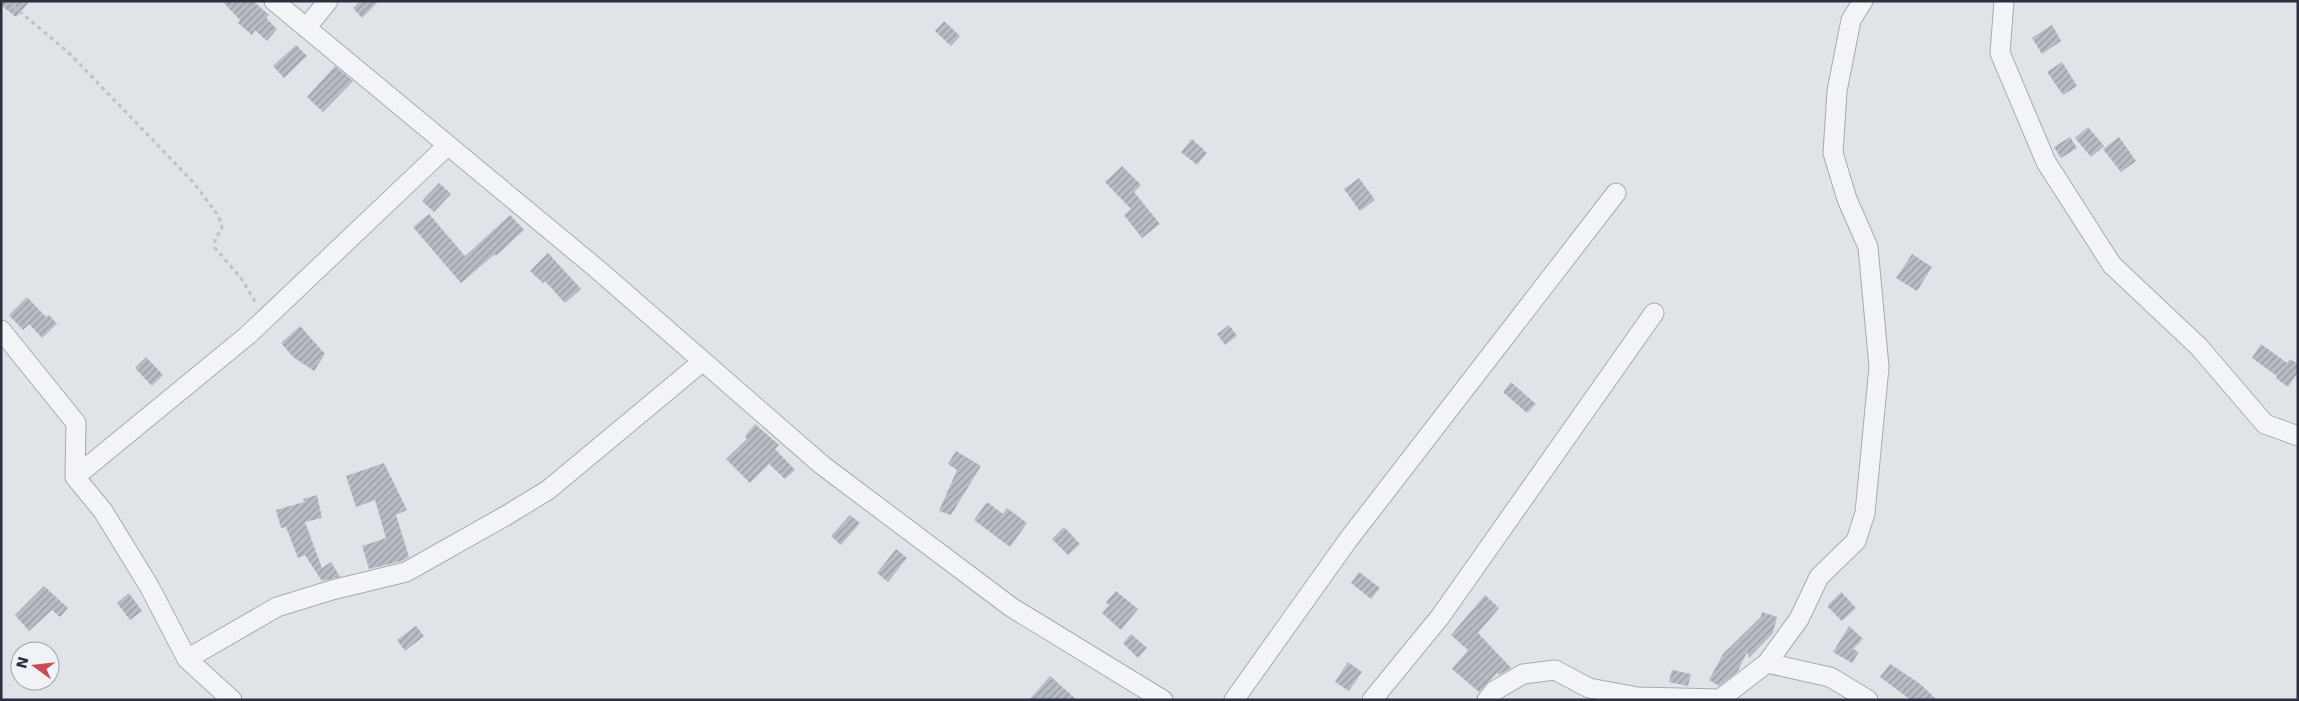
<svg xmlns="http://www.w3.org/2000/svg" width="2299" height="701" font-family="'DejaVu Sans',sans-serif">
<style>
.building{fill:url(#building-hatch)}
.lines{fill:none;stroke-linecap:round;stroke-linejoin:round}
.minor-casing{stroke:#a6aab2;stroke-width:21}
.path{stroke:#bfc1c7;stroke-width:3;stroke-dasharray:4 4;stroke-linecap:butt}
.minor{stroke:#f3f4f7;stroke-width:19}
</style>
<defs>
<pattern id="building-hatch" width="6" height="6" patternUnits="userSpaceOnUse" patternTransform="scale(1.25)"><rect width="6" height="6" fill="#b8bcc5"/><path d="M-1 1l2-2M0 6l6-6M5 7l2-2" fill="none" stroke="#9699a1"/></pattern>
</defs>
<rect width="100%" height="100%" fill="#e0e3e8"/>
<path class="building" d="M1,1h29l-14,16 -15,-12z
M222,1h31l16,14 -3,3 11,11 -10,12 -12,-11 -3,5 -14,-12 2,-3z
M360,1h19l-17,17 -9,-10z
M944,21l16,15 -9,10 -16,-15z
M2052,25l9,16 -19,13 -10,-16z
M296,45l11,11 -23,22 -11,-12z
M2062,62l15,24 -14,9 -16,-23z
M335,66l18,15 -30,31 -16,-15z
M2088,127l16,19 -13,11 -16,-19z
M2070,137l7,11 -16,10 -7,-11z
M2119,137l17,24 -15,11 -18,-23z
M1192,139l15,14 -10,12 -16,-13z
M1122,166l19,19 -7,7 26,32 -18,14 -18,-23 7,-6 -26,-27z
M1359,178l16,22 -15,11 -16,-22z
M439,183l12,11 -17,18 -12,-11z
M429,214l36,42 45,-41 14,15 -28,26 -1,-2 -34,29 -48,-56z
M548,253l33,36 -16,14 -20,-22 -2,2 -13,-12z
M1912,254l20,13 -15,24 -21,-13z
M27,297l19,20 3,-2 8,9 -15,14 -13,-14 -6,6 -14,-15z
M1229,325l8,11 -12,9 -8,-11z
M300,326l25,28 -11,17 -21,-14 -12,-14z
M2261,344l26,19 3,-4 8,5v8l-10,15 -12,-9 1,-2 -25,-18z
M146,357l17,18 -11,11 -17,-18z
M1511,382l25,22 -9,9 -24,-21z
M755,424l24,21 -4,4 20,21 -10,9 -16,-15 -19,19 -24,-24 21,-20 -2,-3z
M956,451l25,15 -30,49 -12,-4 18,-41 -9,-6z
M384,463l23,47 -11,5 13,42 -7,4 -33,8 -7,-23 24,-8 -11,-38 -19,7 -10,-31z
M317,495l5,23 -17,4 17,46 9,-6 9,15 -18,4 -17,-26 -7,3 -12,-31 -5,1 -5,-18 28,-8 -1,-3z
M987,502l16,12 4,-6 20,15 -17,24 -36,-27z
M850,515l10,8 -19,22 -10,-9z
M1064,527l16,17 -12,11 -16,-16z
M896,549l11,9 -19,24 -11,-9z
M1359,572l21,16 -9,11 -20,-16z
M44,586l24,22 -8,9 -8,-7 -23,21 -14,-16z
M1116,591l22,18 -17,21 -19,-17 7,-8 -3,-3z
M1841,592l15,16 -14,13 -15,-15z
M129,593l13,18 -12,9 -13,-17z
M1485,595l14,13 -21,25 33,35 -12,7 -2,-2 -18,19 -27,-23 16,-19 -17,-15z
M1762,612l15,5 -4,16 -24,25 -2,-6 -9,19 -19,15 -10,-6 14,-26 38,-37z
M416,626l8,10 -19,15 -8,-11z
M1849,626l14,13 -10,10 6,3 -7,11 -19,-11z
M1131,634l16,14 -9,10 -15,-15z
M1348,662l14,10 -13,19 -14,-9z
M1890,664l29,19 18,17h-26l-31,-23z
M1672,670l19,4 -3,12 -19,-4z
M1050,676l27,24h-48z"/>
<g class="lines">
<defs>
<path id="minor" d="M274,1l322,267 226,197 189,142 152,93
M2004,1l-4,52 46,109 66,103 87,82 66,77 33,12
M306,28l22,-27
M1,330l75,93 -1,54 28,34 46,75 38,73 45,41
M75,477l173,-142 199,-189
M187,659l90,-52 55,-17 74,-18 101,-57 41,-25 155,-129
M1767,663l63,14 38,23
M1234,700l114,-160 268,-347
M1372,700l68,-83 214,-304
M1487,700l7,-9 29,-17 32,-4 34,18 49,9 82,2 47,-36 32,-44 20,-42 37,-36 9,-28 14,-146 -11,-120 -21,-48 -14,-46 4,-62 14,-71 12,-19"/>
</defs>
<use href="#minor" class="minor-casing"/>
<path class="path" d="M7,1l61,51 103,107 23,24 25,34 3,11 -7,11v9l26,30 16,27"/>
<use href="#minor" class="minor"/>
</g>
<rect width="2299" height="701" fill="none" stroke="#2a303f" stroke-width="5"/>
<g transform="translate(35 666) rotate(285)"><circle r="24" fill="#f0f2f6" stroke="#a1a4ad"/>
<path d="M0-4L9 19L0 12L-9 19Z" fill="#c64d58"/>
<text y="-8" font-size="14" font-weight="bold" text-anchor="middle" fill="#2a303f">N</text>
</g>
</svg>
